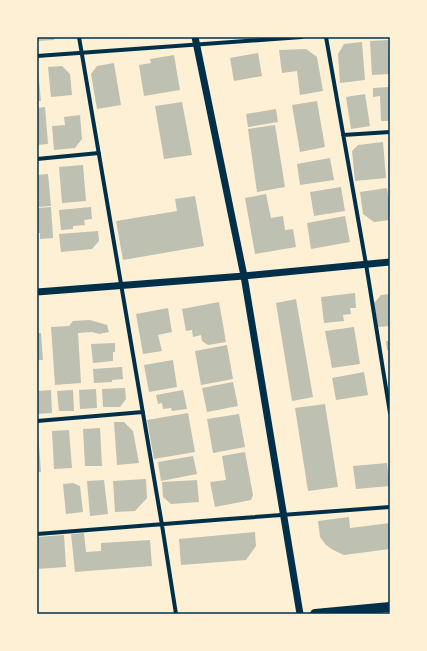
<svg xmlns="http://www.w3.org/2000/svg" width="427" height="651" font-family="Spectral,serif">
<style>
.building{fill:#bec0b2}
.lines{fill:none;stroke-linecap:round;stroke-linejoin:round}
.minor{stroke:#003049;stroke-width:4}
.tertiary{stroke:#003049;stroke-width:7}
.primary{stroke:#003049;stroke-width:10}
.neatline{fill:none;stroke:#003049;stroke-width:1.5}
</style>
<rect width="100%" height="100%" fill="#fdf0d5"/>
<path class="building" d="M37,37h19l-2,3 -17,1z
M388,40l2,34 -18,1 -2,-34z
M362,42l3,38 -25,3 -2,-29 6,-10z
M306,49l11,8 6,34 -23,4 -3,-24 -15,2 -3,-23z
M258,53l4,23 -28,5 -4,-23z
M174,55l6,35 -36,6 -5,-31 12,-2 -1,-4z
M114,63l7,42 -24,4 -6,-35 6,-8z
M62,66l8,8 2,21 -21,2 -3,-30z
M37,70h1l3,31h-4z
M390,87v34h-9l-1,-25 -7,1v-9z
M365,94l5,32 -19,3 -5,-32z
M317,101l8,46 -25,5 -8,-47z
M182,102l10,53 -28,4 -9,-53z
M45,107l3,37 -11,1v-37z
M276,109l2,13 -30,5 -2,-13z
M80,115l2,24 -7,9 -21,2 -2,-24 13,-1 -1,-8z
M275,125l10,62 -28,5 -9,-63z
M383,142l3,36 -31,3 -3,-30 6,-6z
M330,158l4,22 -34,5 -3,-21z
M83,165l3,36 -24,2 -3,-36z
M48,174l3,32 -14,1v-32z
M341,187l4,24 -31,5 -4,-24z
M387,188l3,19v13l-16,2 -11,-8 -3,-22z
M266,194l5,24 12,-2 2,14 8,-1 3,18 -41,7 -10,-56z
M195,196l9,50 -81,14 -7,-39 61,-10 -2,-12z
M51,207l2,31 -13,1v-6h-3v-25z
M91,207l1,12 -8,1 1,5 -12,1v3l-12,1 -2,-20z
M345,216l5,26 -39,7 -4,-26z
M98,231l1,10 -7,8 -31,3 -2,-18z
M355,293l1,15h-6l1,6 -8,1 1,6 -20,2 -3,-26z
M390,294v32l-12,1 -4,-24 7,-8z
M296,299l17,98 -21,4 -16,-98z
M219,302l7,40 -18,3 -6,-4 -1,-6 -8,2 -1,-7 -6,1 -4,-22z
M168,308l4,24 -14,3 4,16 -19,3 -7,-40z
M90,320l17,5 2,7 -10,2 -7,-2 -14,1 3,50 -26,2 -4,-58 18,-1 4,-5z
M354,327l6,37 -28,4 -7,-37z
M37,333h4l2,27h-6z
M386,341h4v9h-3z
M115,343v9h-2v9l-20,2 -2,-19z
M227,345l6,34 -32,6 -6,-34z
M173,360l4,27 -28,5 -5,-27z
M122,367l1,12 -11,1v2l-18,1 -1,-14z
M364,372l4,23 -32,5 -4,-22z
M233,382l5,24 -31,6 -5,-24z
M125,388l1,11 -6,8h-17l-1,-18z
M96,389l1,19 -17,1 -1,-19z
M51,390l1,23 -15,1v-23z
M73,390l1,21h-15l-2,-20z
M183,390l4,19 -15,2 -1,-3 -8,1 -1,-6 -4,1 -2,-9z
M325,404l13,83 -30,4 -13,-83z
M188,413l7,39 -41,7 -7,-39z
M239,414l6,33 -32,6 -6,-34z
M114,422h10l9,9 6,32 -22,2z
M100,428l2,38h-17l-2,-37z
M69,430l3,38 -18,1 -2,-38z
M37,433h1l3,39h-4z
M245,452l8,43 -2,5 -36,7 -5,-25 16,-2 -4,-24z
M193,456l4,18 -36,7 -3,-19z
M387,463l3,23 -34,3 -3,-23z
M146,479l1,19 -12,13 -20,1 -2,-31z
M104,480l4,34 -18,2 -3,-35z
M197,480l2,22 -28,2 -8,-7 -1,-15z
M73,483l7,3 3,26 -17,2 -3,-30z
M349,517l1,11 40,-5v26l-46,6 -11,-5 -7,-5 -6,-8 -2,-16z
M255,532l1,14 -10,14 -65,5 -2,-26z
M84,533l2,19 15,-1v-8l49,-3 2,26 -77,6 -4,-38z
M64,535l2,32 -29,2v-32z"/>
<g class="lines">
<path class="minor" d="M79,37l83,488 14,89
M326,37l40,227 24,149
M37,56l265,-19
M343,135l47,-3
M37,159l62,-6
M37,421l106,-9
M37,534c118,-9 235,-19 353,-27"/>
<path class="tertiary" d="M195,37l49,239 56,338
M37,292l207,-16 146,-14"/>
<path class="primary" d="M315,614l75,-7"/>
</g>
<rect width="427" height="651" fill="none" stroke="#fdf0d5" stroke-width="76"/>
<rect x="38" y="38" width="351" height="575" class="neatline"/>
</svg>
